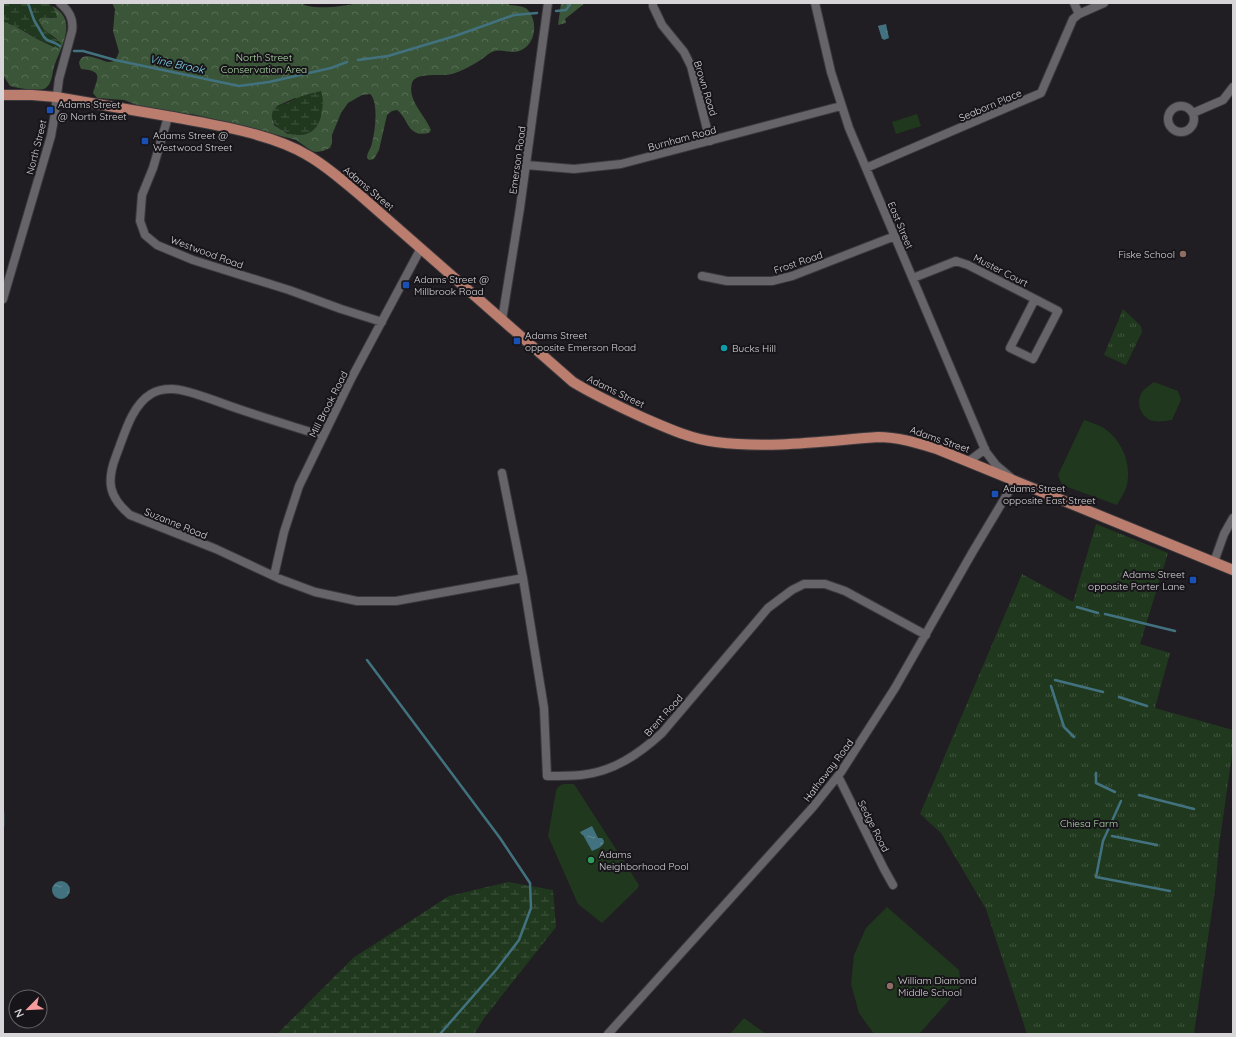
<svg xmlns="http://www.w3.org/2000/svg" width="1236" height="1037" font-family="Quicksand,sans-serif">
<style>
.grass{fill:url(#grass-tufts)}
.forest{fill:url(#forest-crowns);fill-rule:evenodd}
.wetland{fill:url(#wetland-marsh)}
.pitch{fill:#20381e}
.water{fill:url(#water-ripples)}
.lines{fill:none;stroke-linecap:round;stroke-linejoin:round}
.stream{stroke:#42727f;stroke-width:2.5}
.minor-casing{stroke:#3b393d;stroke-width:10}
.major-casing{stroke:#3b393d;stroke-width:12}
.minor{stroke:#666469;stroke-width:8}
.major{stroke:#ba7d6e;stroke-width:10}
.transit-dot{fill:#1a4fb4;stroke:#171519;stroke-width:1.5}
.education-dot{fill:#8d6e63;stroke:#171519;stroke-width:1.5}
.culture-dot{fill:#0f9aa8;stroke:#171519;stroke-width:1.5}
.leisure-dot{fill:#2e9e5b;stroke:#171519;stroke-width:1.5}
.labels{text-anchor:middle;stroke-width:4;stroke-linejoin:round;paint-order:stroke}
.park-label{font-size:10px;fill:#afdda9;stroke:#171519}
.street-label{font-size:10px;fill:#d7d5d8;stroke:#171519}
.poi-label{font-size:10px;fill:#d7d5d8;stroke:#171519;text-anchor:start}
.water-label{font-size:11px;font-style:italic;fill:#83d5ec;stroke:#171519}
</style>
<defs>
<pattern id="grass-tufts" width="24" height="20" patternUnits="userSpaceOnUse"><rect width="24" height="20" fill="#20381e"/><path d="M3 7l-1-3M5 7V3M7 7l1-3M15 17l-1-3M17 17v-4M19 17l1-3" fill="none" stroke="#40543e"/></pattern>
<pattern id="forest-crowns" width="20" height="18" patternUnits="userSpaceOnUse"><rect width="20" height="18" fill="#3b5538"/><path d="M2 6a3 3 0 1 1 6 0M12 15a3 3 0 1 1 6 0" fill="none" stroke="#576d54"/></pattern>
<pattern id="wetland-marsh" width="20" height="14" patternUnits="userSpaceOnUse"><rect width="20" height="14" fill="#20381e"/><path d="M1 5h8M5 5V1M11 12h8M15 12V8" fill="none" stroke="#40543e"/></pattern>
<pattern id="water-ripples" width="26" height="14" patternUnits="userSpaceOnUse"><rect width="26" height="14" fill="#42727f"/><path d="M2 4q2-2 4 0t4 0M15 11q2-2 4 0t4 0" fill="none" stroke="#658c96"/></pattern>
</defs>
<rect width="100%" height="100%" fill="#201e22"/>
<path class="grass" d="M1123,309l18,17 1,6 -16,33 -22,-10z
M1096,524l72,29 -28,91 30,9 -15,55 78,22v18l-14,98 -4,44 -21,144h-167l-41,-125 -45,-76 -21,-19 102,-240 51,28z"/>
<path class="forest" d="M112,3h189c10,8 45,3 56,0h148c7,4 17,1 23,7 11,13 7,36 -9,41 -9,3 -16,-2 -24,0 -5,1 -9,5 -13,8 -9,6 -20,12 -30,15 -10,3 -36,-3 -40,9 -5,17 13,32 19,47l-2,3c-22,5 -20,-14 -32,-23l-5,1 -5,4 -8,35 -5,9 -5,1 -2,-2c0,-6 4,-9 5,-15 3,-11 7,-41 -2,-49l-8,1 -14,8 -7,10 -9,22v8l-2,5 -7,3 -7,1 -4,-1 -16,-11 -49,-13 -55,-13 -25,-1 -23,-5 -20,-8 -27,-2 -4,-5c5,-17 10,-22 -12,-24 -1,-3 -3,-6 -1,-9 5,-9 21,1 28,2 2,0 6,-1 7,-1l4,-9 -6,-21 2,-22zM295,98l26,13 -1,9 -32,14 -14,-9 3,-19z
M561,3h24l-20,16 1,4 -8,2z
M52,6c26,13 10,39 3,58 -3,7 -2,21 -11,25 -6,2 -28,-1 -34,-3l-7,-11v-54l12,5 24,14 15,7 3,-8 -13,-9 -6,-10 2,-2 3,-1 10,1 2,-7z"/>
<path class="wetland" d="M3,3h46l6,8 2,6 -1,1 -7,-1 -9,1 -2,2 6,10 16,12 1,2 -2,4 -20,-8 -12,-8 -24,-11z
M321,91c3,10 2,14 0,24 -7,40 -65,11 -45,-8 2,-2 5,-2 8,-3 4,-1 7,-4 11,-5 8,-4 18,-6 26,-8z
M508,882l45,8 3,37 -71,90 -11,17h-197l76,-76 96,-62z"/>
<path class="pitch" d="M917,114l4,12 -25,8 -4,-12z
M1154,382l24,9 3,9 -9,20c-6,1 -13,2 -19,1 -12,-3 -18,-18 -11,-29 3,-4 8,-7 12,-10z
M1084,420c6,2 12,4 18,7 20,12 31,38 24,61 -2,6 -6,11 -9,17l-55,-20 -4,-10z
M563,784h11l65,101 -2,4 -35,34 -24,-19 -30,-68 8,-45 2,-4z
M887,907l72,63 2,17 -42,47h-45l-15,-21 -8,-29 3,-29 12,-27z
M744,1018l22,16h-36z"/>
<path class="water" d="M886,24l3,14 -5,2 -1,-1h-1l-4,-13z
M592,826l6,12h4l2,3c0,6 -8,8 -12,10l-9,-16h-1l-2,-3z
M52 890a9 9 0 1 1 18 0a9 9 0 1 1-18 0Z"/>
<g class="lines">
<path class="stream" d="M28,3l6,17 10,17 3,3 8,3 5,3
M556,11l10,-1 5,-7
M74,51h9l32,9 124,26 30,-4 62,-14 16,-6
M358,60l30,-4 67,-20 59,-21 23,-2
M1077,607l21,6
M1105,614l70,17
M367,660l133,178 30,45 1,25 -12,32 -23,30 -56,64
M1055,680l48,12
M1051,686l13,41 10,10
M1119,697l28,9
M1096,773v10l19,9
M1139,795l55,14
M1121,801l-18,40 -7,36 74,14
M3,813v13
M1112,836l45,9"/>
<defs>
<path id="minor" d="M653,3v3l9,19 22,27 7,14 19,75
M1074,3l5,11
M1168 119a13 13 0 1 1 26 0a13 13 0 1 1-26 0Z
M1193,113l30,-13 10,-13
M168,117l-15,51 -11,27 -2,26 5,14 12,10 36,15 96,30 52,19 41,13
M526,165l48,4 47,-5 220,-58
M866,168l175,-75 32,-74 6,-5 25,-11
M702,276l25,5h45l20,-5 103,-40
M913,278l43,-17 12,4 67,34 -25,49 23,11 25,-48 -23,-12
M3,299l48,-163 3,-17 5,-40 13,-48c2,-12 -3,-20 -12,-28
M502,320l18,-112 28,-205
M323,436c-31,-10 -62,-19 -93,-30 -15,-5 -43,-17 -58,-17 -7,0 -15,1 -21,5 -20,12 -27,42 -35,62 -10,26 -7,41 14,59l86,34 64,30 35,13 42,9h39l127,-23
M968,462l17,-13
M502,473l21,105 21,130 3,68c11,0 23,0 34,-1 32,-3 58,-21 81,-42l106,-125 24,-18 12,-6h21l20,7 81,44
M1214,562l10,-28 9,-16
M274,576l10,-44 15,-46 52,-107 70,-131
M838,776l46,93 9,16
M608,1034l205,-227 28,-35 54,-84 77,-135 43,-72 -19,-16 -10,-13 -137,-324 -18,-56 -16,-69"/>
<path id="major" d="M3,95h29l24,2c37,6 74,13 111,19 43,8 103,17 140,39 20,11 37,27 54,41l212,186c23,14 47,25 71,36 23,10 47,21 72,24 53,7 109,-1 162,-5 20,0 39,6 59,12l296,121"/>
</defs>
<use href="#minor" class="minor-casing"/>
<use href="#major" class="major-casing"/>
<use href="#minor" class="minor"/>
<use href="#major" class="major"/>
</g>
<g class="transit-dot">
<rect x="46" y="106" width="8" height="8" rx="2"/>
<rect x="141" y="137" width="8" height="8" rx="2"/>
<rect x="402" y="281" width="8" height="8" rx="2"/>
<rect x="513" y="337" width="8" height="8" rx="2"/>
<rect x="991" y="490" width="8" height="8" rx="2"/>
<rect x="1189" y="576" width="8" height="8" rx="2"/>
</g>
<g class="education-dot">
<circle cx="1183" cy="254" r="4"/>
<circle cx="890" cy="986" r="4"/>
</g>
<circle class="culture-dot" cx="724" cy="348" r="4"/>
<circle class="leisure-dot" cx="591" cy="860" r="4"/>
<g class="labels">
<g class="park-label">
<text x="264" y="61">North Street<tspan x="264" dy="12">Conservation Area</tspan></text>
<text x="1089" y="827">Chiesa Farm</text>
</g>
<g class="street-label">
<text transform="translate(706 88) rotate(73)" y="4">Brown Road</text>
<text transform="translate(990 105) rotate(-23)" y="4">Seaborn Place</text>
<text transform="translate(682 138) rotate(-15)" y="4">Burnham Road</text>
<text transform="translate(36 147) rotate(-76)" y="4">North Street</text>
<text transform="translate(517 160) rotate(-82)" y="4">Emerson Road</text>
<text transform="translate(369 188) rotate(40)" y="4">Adams Street</text>
<text transform="translate(901 225) rotate(67)" y="4">East Street</text>
<text transform="translate(207 252) rotate(20)" y="4">Westwood Road</text>
<text transform="translate(798 262) rotate(-19)" y="4">Frost Road</text>
<text transform="translate(1001 270) rotate(27)" y="4">Muster Court</text>
<text transform="translate(616 391) rotate(26)" y="4">Adams Street</text>
<text transform="translate(328 404) rotate(-63)" y="4">Mill Brook Road</text>
<text transform="translate(940 439) rotate(19)" y="4">Adams Street</text>
<text transform="translate(176 523) rotate(22)" y="4">Suzanne Road</text>
<text transform="translate(663 715) rotate(-48)" y="4">Brent Road</text>
<text transform="translate(828 770) rotate(-53)" y="4">Hathaway Road</text>
<text transform="translate(874 826) rotate(63)" y="4">Sedge Road</text>
</g>
<g class="poi-label">
<text x="58" y="108">Adams Street<tspan x="58" dy="12">@ North Street</tspan></text>
<text x="153" y="139">Adams Street @<tspan x="153" dy="12">Westwood Street</tspan></text>
<text x="1175" y="258" text-anchor="end">Fiske School</text>
<text x="414" y="283">Adams Street @<tspan x="414" dy="12">Millbrook Road</tspan></text>
<text x="525" y="339">Adams Street<tspan x="525" dy="12">opposite Emerson Road</tspan></text>
<text x="732" y="352">Bucks Hill</text>
<text x="1003" y="492">Adams Street<tspan x="1003" dy="12">opposite East Street</tspan></text>
<text x="1185" y="578" text-anchor="end">Adams Street<tspan x="1185" dy="12">opposite Porter Lane</tspan></text>
<text x="599" y="858">Adams<tspan x="599" dy="12">Neighborhood Pool</tspan></text>
<text x="898" y="984">William Diamond<tspan x="898" dy="12">Middle School</tspan></text>
</g>
<g class="water-label">
<text transform="translate(177 64) rotate(12)" y="4">Vine Brook</text>
</g>
</g>
<rect width="1236" height="1037" fill="none" stroke="#d7d5d8" stroke-width="8"/>
<g transform="translate(28 1009) rotate(246)"><circle r="19" fill="#171519" stroke="#646265"/>
<path d="M0-3L7 15L0 10L-7 15Z" fill="#f59b9c"/>
<text y="-6" font-size="11" font-weight="bold" text-anchor="middle" fill="#d7d5d8">N</text>
</g>
</svg>
